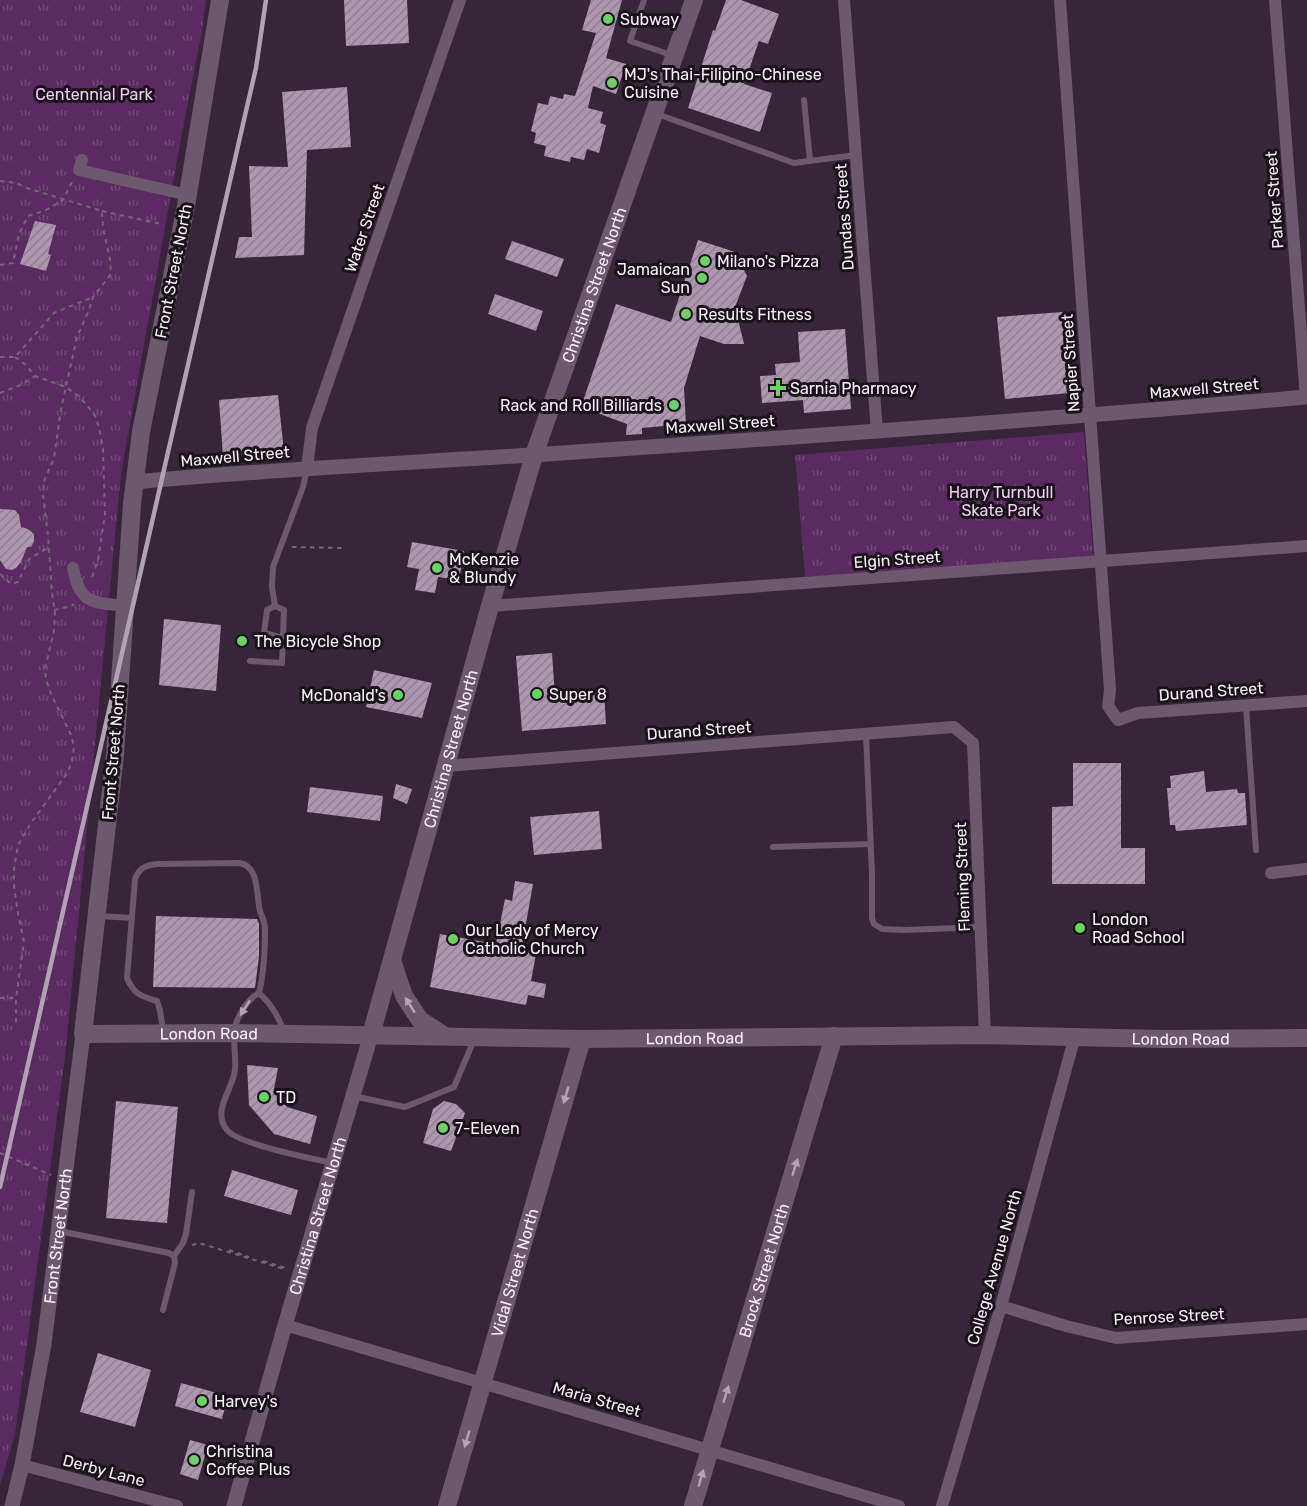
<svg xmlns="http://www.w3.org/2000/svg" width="1307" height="1506" font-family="Rubik,sans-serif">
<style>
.park{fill:url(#park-tufts)}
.building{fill:url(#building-hatch)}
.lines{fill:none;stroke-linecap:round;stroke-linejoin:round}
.path{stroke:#756677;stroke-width:2;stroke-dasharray:4.5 4.5;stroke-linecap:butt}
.service{stroke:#6c596e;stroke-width:6}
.minor{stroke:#6c596e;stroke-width:12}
.tertiary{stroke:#6c596e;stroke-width:15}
.secondary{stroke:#6c596e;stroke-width:18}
.rail{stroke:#afa2b1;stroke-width:4.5}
.oneway{fill:#b2a4b4}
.poi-dot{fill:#69d364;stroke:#1a121a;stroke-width:2}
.labels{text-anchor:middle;stroke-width:6;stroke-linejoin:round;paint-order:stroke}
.poi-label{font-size:16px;fill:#f9eefa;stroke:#1a121a;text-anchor:start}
.park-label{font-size:16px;fill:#f0cef4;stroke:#1a121a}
.street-label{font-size:16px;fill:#f9eefa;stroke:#1a121a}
</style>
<defs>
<pattern id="park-tufts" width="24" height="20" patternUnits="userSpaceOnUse" patternTransform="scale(1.5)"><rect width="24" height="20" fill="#5a2b61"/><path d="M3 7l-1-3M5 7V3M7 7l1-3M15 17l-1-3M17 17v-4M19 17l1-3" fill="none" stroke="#724a79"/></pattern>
<pattern id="building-hatch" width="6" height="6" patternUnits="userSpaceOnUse" patternTransform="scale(1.5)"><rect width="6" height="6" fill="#ac97ae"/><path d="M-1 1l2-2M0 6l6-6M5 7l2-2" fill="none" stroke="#8f7f90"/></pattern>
</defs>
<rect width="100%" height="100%" fill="#372639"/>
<path class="park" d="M0,0h206l-4,31 -21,107 -60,336 -56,583 -50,377 -15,51z
M1084,432l9,125 -288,20 -10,-122z"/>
<path class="building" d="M344,0h63l2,43 -63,3z
M591,0h31l-16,58 20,6 -10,30 -23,-8 -5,22 15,4 -3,11 6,2 -7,28 -12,-4 -3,11 -13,-3 -1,5 -26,-6 2,-10 -12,-3 2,-10 -5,-2 7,-28 10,2 2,-9 13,3 1,-5 11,2 21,-63 -14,-3z
M726,0h15l38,14 -11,30 -9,-3 -15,43 28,9 -12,39 -72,-24 25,-78 2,1z
M347,87l4,60 -44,3 -3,105 -69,3 4,-21h13l-3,-71 39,1 -6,-75z
M35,221l21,4 -8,29 3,1 -5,16 -26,-7z
M698,240l37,12 12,24 -12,31 9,37h-20l-24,-8 -16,52 2,36 -44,4v6l-16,1 1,-11 -46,-17 35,-103 55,18z
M512,241l52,18 -7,18 -52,-18z
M495,294l48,17 -7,20 -48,-17z
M1063,312l6,81 -64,6 -8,-82z
M845,329l6,80 -47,4 -1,-13 -41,3 -2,-27 16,-1 -1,-11 25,-2 -2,-30z
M278,395l6,57 -61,5 -4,-57z
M0,509l15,1 4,5 2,12 7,2 6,5v8l-3,5h-4l-6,15 -5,6 -4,2 -6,-1 -6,-9z
M412,542l52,9 -5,29 -21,-3 -3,16 -20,-3 4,-21 -12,-2z
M164,619l57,6 -5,66 -57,-6z
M552,653l3,43 49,-4 2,32 -84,7 -6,-75z
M374,670l58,13 -10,35 -56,-11z
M1073,763h48v85h24v36h-93v-77l21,-1z
M1204,771l2,21 31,-3 1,4h7l2,32 -71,6 -1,-6h-5l-3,-37h4l-1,-12z
M396,784l16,5 -5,15 -14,-6z
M310,787l73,9 -3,25 -73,-9z
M599,811l3,38 -68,6 -4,-38z
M515,881l18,3 -11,62 15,3 -6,32 15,3 -2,14 -16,-3 -2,10 -96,-18 10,-53 56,10 9,-45 7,2z
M156,916l101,3 2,5v32l-4,32 -102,-1z
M247,1065l31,3 -4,21 13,18 30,9 -7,28 -36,-10 -25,-29z
M116,1101l62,6 -11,116 -61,-5z
M444,1101l12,3 9,9 -14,38 -28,-8 10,-34z
M232,1170l66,20 -7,25 -67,-19z
M98,1353l53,17 -16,57 -55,-15z
M181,1383l47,13 -6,23 -47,-13z
M190,1440l18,5 -10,35 -18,-6z"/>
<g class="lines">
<path class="path" d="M0,181l16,2 11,5 75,23 1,17 7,31 1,15 -18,23 -4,13 -12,27 -16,72 -7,49 -10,23 -1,14 5,40 4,58 3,20 -1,18 -9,37 1,12 5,14 20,41 3,12 -2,14 -4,11 -37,51 -13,22 -4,24v16l4,29 6,28 -8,56v25
M102,211l59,13
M0,265l13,-2 6,-29 9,-18 18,-6 17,-10 10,-20
M0,357h15l39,-44 39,-16
M15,357l11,8 9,11 31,11 12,9 8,8 9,12 4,11 4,22 2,66 -7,45 -7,20
M0,393l23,-9 12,-8
M292,547l51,1
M0,574l11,10 7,-2 11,-23 20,-12
M54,610l17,-4 3,-2
M0,998h16
M0,1153l51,22
M192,1245l7,-2 88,27
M229,1250l20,7
M263,1261l23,7"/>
<path class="service" d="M644,0l-14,41 41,14
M804,100l6,61
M657,114l137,49 62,-8
M275,606l-8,4 -3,23 19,5
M250,661l32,2 2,-53 -9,-4 -3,-19 1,-20 30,-80 4,-18
M1246,706l10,144
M866,734l6,140v44l2,6 8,5 23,1 76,-3
M773,847l98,-3
M100,916l32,2
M163,1030l-3,-20 -3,-9c-17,-5 -23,-7 -30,-23l8,-99c4,-11 11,-14 22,-15l83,-1c20,4 16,33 20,48 2,6 5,11 5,18 0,21 -1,44 -6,64
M284,1032c-5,-15 -14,-29 -25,-39 -14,8 -25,28 -25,43 0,11 2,22 1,33 -1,19 -24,42 -8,61 11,14 86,29 106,33
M353,1096l52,11 49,-20 20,-47
M59,1231l110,22 5,3 1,7 -12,47
M174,1256l9,-13 3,-9 6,-42"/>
<path class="minor" d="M844,0l33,432
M1060,0l50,690 -2,16 10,14 20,-7 169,-12
M1275,0l31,398
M82,160l-3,10 109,25
M307,468l5,-40 148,-428
M73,568c7,37 20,34 52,38
M490,606l817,-60
M446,766l508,-39 19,16 12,292
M1271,873l36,-4
M1001,1306l65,20 50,12 191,-14
M285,1325l614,181
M22,1465l155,41
M942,1506l59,-200 74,-270"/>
<g class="tertiary">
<path d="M135,482c137,-13 275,-19 412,-28 254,-17 507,-35 760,-57"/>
<path id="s1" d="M12,1506l10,-41 22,-121 39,-310"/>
<path id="s2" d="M234,1506l51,-181 86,-290"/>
</g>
<g class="secondary">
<path id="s3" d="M220,0l-34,206 -45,226 -9,72 -17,251 -32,279 151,-1 348,6 403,-4 179,4 143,-1"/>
<path d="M392,960l12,36 16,24 25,16"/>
<path id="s4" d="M371,1035l119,-429 44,-151 160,-455"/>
<path id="s5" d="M447,1506l135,-467"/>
<path id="s6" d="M693,1506l141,-470"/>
</g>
<path class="rail" d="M0,1187l246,-1076 10,-43 10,-68"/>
</g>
<defs><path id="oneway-solid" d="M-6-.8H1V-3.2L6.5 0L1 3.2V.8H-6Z" transform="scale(1.5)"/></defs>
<g class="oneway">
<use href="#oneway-solid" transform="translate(410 1005) rotate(-123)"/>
<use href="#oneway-solid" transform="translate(245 1008) rotate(123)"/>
<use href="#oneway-solid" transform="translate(566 1095) rotate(106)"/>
<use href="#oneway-solid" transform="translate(795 1167) rotate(-73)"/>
<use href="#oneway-solid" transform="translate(726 1394) rotate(-73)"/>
<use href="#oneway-solid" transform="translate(467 1439) rotate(106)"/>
<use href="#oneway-solid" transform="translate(701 1478) rotate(-74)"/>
</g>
<g class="poi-dot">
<circle cx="608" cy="19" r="6"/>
<circle cx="612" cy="83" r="6"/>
<circle cx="705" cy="261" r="6"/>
<circle cx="702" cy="278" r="6"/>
<circle cx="686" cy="314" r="6"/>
<path d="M775 379h6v6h6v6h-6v6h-6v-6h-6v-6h6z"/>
<circle cx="674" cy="405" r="6"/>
<circle cx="437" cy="568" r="6"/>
<circle cx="242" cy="641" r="6"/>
<circle cx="537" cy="694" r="6"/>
<circle cx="398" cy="695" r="6"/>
<circle cx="1080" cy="928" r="6"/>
<circle cx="453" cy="939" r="6"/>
<circle cx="264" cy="1097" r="6"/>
<circle cx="443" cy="1128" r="6"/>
<circle cx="202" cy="1401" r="6"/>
<circle cx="194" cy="1460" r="6"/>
</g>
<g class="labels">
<g class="poi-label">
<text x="620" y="25">Subway</text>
<text x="624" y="80">MJ's Thai-Filipino-Chinese<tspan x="624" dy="18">Cuisine</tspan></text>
<text x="717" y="267">Milano's Pizza</text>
<text x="690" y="275" text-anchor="end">Jamaican<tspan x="690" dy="18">Sun</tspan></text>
<text x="698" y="320">Results Fitness</text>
<text x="790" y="394">Sarnia Pharmacy</text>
<text x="662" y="411" text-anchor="end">Rack and Roll Billiards</text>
<text x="449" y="565">McKenzie<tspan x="449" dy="18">&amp; Blundy</tspan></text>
<text x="254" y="647">The Bicycle Shop</text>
<text x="549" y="700">Super 8</text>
<text x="386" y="701" text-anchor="end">McDonald's</text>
<text x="1092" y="925">London<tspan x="1092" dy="18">Road School</tspan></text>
<text x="465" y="936">Our Lady of Mercy<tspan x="465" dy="18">Catholic Church</tspan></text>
<text x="276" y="1103">TD</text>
<text x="455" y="1134">7-Eleven</text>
<text x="214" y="1407">Harvey's</text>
<text x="206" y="1457">Christina<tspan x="206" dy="18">Coffee Plus</tspan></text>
</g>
<g class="park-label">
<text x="94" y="100">Centennial Park</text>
<text x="1001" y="498">Harry Turnbull<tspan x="1001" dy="18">Skate Park</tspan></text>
</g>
<g class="street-label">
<text transform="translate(1274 200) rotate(-94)" y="6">Parker Street</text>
<text transform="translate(844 217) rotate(-94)" y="6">Dundas Street</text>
<text transform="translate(364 228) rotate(-71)" y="6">Water Street</text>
<text transform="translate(173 271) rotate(-79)" y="6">Front Street North</text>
<text dy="6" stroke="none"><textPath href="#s4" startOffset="783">Christina Street North</textPath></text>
<text transform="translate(1070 363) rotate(-94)" y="6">Napier Street</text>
<text transform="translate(1204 388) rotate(-5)" y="6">Maxwell Street</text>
<text transform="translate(720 424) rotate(-4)" y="6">Maxwell Street</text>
<text transform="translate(235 456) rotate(-5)" y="6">Maxwell Street</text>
<text transform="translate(897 559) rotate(-4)" y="6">Elgin Street</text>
<text transform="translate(1211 691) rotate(-4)" y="6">Durand Street</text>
<text transform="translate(699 730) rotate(-4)" y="6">Durand Street</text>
<text dy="6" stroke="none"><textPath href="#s4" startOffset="297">Christina Street North</textPath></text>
<text transform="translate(113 752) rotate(-85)" y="6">Front Street North</text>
<text transform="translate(962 877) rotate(-92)" y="6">Fleming Street</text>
<text dy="6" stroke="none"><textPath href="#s3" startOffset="1170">London Road</textPath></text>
<text dy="6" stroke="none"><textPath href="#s3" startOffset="1656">London Road</textPath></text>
<text dy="6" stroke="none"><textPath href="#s3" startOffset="2142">London Road</textPath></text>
<text dy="6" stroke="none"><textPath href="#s2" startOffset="302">Christina Street North</textPath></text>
<text dy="6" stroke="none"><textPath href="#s1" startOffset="274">Front Street North</textPath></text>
<text transform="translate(994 1267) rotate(-74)" y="6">College Avenue North</text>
<text dy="6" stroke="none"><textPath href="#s6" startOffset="246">Brock Street North</textPath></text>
<text dy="6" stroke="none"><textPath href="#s5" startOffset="243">Vidal Street North</textPath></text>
<text transform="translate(1169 1316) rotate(-3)" y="6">Penrose Street</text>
<text transform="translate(597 1399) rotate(16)" y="6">Maria Street</text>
<text transform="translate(104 1470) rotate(15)" y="6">Derby Lane</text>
</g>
</g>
</svg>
